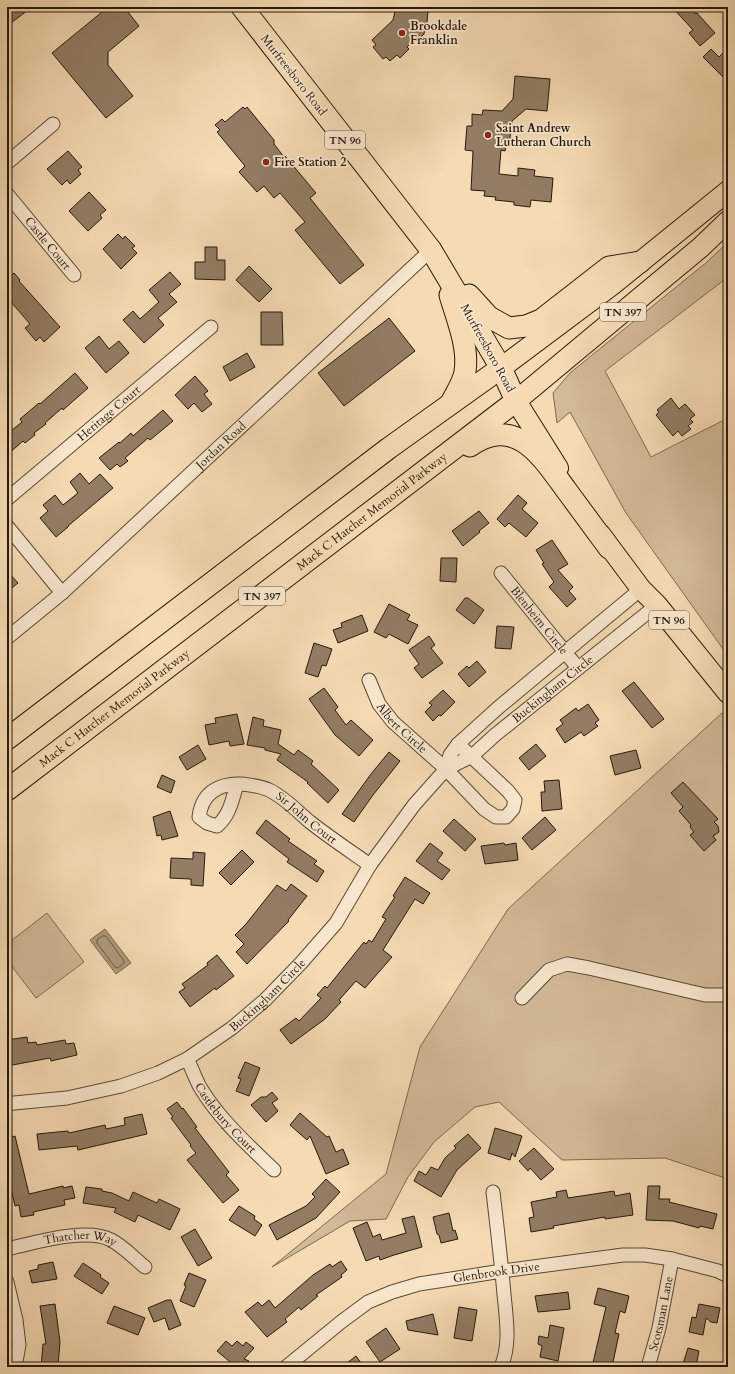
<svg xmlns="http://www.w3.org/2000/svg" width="735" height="1374" font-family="Cardo,serif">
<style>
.green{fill:#d2b997;stroke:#7c6952}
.water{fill:#af987b;stroke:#79654f}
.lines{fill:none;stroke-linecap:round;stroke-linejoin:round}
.shore{stroke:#6b5844;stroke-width:1}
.building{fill:#927d64;stroke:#27190e}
.minor-casing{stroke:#5a4937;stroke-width:15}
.primary-casing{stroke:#27190e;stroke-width:22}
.trunk-casing{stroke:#27190e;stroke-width:23}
.minor{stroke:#f8e7ce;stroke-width:13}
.primary{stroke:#f5dab3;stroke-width:20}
.trunk{stroke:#f5dab3;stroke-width:21}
.poi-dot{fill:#8f2418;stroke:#f8e7ce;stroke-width:1.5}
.labels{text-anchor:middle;stroke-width:3.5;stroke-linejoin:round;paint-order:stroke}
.shield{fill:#f8e7ce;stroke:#665748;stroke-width:1}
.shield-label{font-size:11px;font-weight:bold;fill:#27190e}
.poi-label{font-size:12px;font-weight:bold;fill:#27190e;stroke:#f8e7ce;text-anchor:start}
.street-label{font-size:12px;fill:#27190e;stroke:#f8e7ce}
</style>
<rect width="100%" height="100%" fill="#f5dab3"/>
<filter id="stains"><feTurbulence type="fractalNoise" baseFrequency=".005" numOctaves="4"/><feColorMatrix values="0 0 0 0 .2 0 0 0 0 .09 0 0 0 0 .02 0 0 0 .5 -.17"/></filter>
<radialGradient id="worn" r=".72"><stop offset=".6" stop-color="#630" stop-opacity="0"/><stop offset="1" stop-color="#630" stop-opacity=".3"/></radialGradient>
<path class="green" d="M728,242v35l-123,94 46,86 77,-39v238l-102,-143 -56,-101 -13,11 -4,-30 17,-20 137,-111z
M722,713l6,7v459l-63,-21 -103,2 -63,-58 -24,5 -41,35 -26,35 -22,42 -36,2 -78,46 114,-93 34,-127 88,-138z
M47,913l37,49 -48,36 -29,-38v-16z"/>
<path class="water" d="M105,929l26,34 -15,11 -26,-34z"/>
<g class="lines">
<path class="shore" d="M103,936h3l18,25v2l-6,5 -3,-1 -18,-24v-3z"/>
</g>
<path class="building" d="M7,7h25l-25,19z
M108,7h16l15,19 -31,26v13l25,31 -27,22 -54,-65z
M396,7h29v3h3l-1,13h-1l-2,11 -3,3 -2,-1 -12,11 2,2 -9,9 -3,-3 -7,6 -4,-4 -3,2 -10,-12 3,-2 -4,-5 21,-20z
M672,7h21l-2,2 5,5 1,-1 18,20 -15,13 -11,-13 4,-3z
M711,49l8,8 4,-4 5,5v24l-25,-25z
M515,76l35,3 -3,32 -21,-2 -14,12 -3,25 -3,-1 -1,6 -4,-1 -2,24 19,2v-8l17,2 -1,6 19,2 -2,24 -20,-2 -1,7 -16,-2v-3l-19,-2 1,-3 -12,-1 1,-5 -14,-1 2,-39 -8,-1 2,-24h5v-12l10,1 1,-5 19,1 11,-12z
M243,107l2,2 2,-2 27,33v4l10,13 1,-1 31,37 -6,5 54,67 -24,19 -45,-54 10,-8 -25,-29 -6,5 -10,-12 -7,6 -18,-20 6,-6 -28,-34 3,-2 -5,-5 7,-6 3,3z
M68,151l14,16 -4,3 3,4 -11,10 -3,-4 -5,5 -15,-16z
M89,192l17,18 -6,5 2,3 -14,13 -19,-20z
M118,234l5,5 2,-3 10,10 -3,2 5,5 -16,16 -18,-20z
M205,247h12v13h8v20l-30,-1v-17h10z
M249,266l23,23 -13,13 -23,-22z
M170,272l11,12 -12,10 8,8 -19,16 6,7 -20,18 -21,-23 10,-9 7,8 19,-17 -10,-12z
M14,273l6,7 -1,1 41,46 -16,15 -4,-5 -4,4 -11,-13 5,-4 -19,-22 -4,4v-27z
M261,312h21l1,33h-22z
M389,318l26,33 -71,55 -26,-33z
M99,336l10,13 10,-8 10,12 -23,20 -21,-25z
M247,353l8,14 -25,14 -7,-14z
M75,373l13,15 -25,22 -1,-2 -17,15 1,1 -12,9 1,2 -10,8 -2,-2 -16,14v-21l15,-12 -2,-3 19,-16 1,1z
M195,376l13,15 -4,3 8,10 -10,8 -8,-9 -6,6 -13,-14z
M671,398l8,11 6,-5 10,11 -5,4 3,3 -5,4 3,3 -9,7 -4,-5 -5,5 -17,-21 3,-3 -2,-2z
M163,410l10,11 -23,19 -2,-2 -23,20 3,3 -8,6 -3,-3 -7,6 -11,-12 20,-16 1,1 11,-10 2,3z
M80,473l9,11 11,-10 13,14 -45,38v1l-12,10 -16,-19 8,-7 -5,-6 12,-10 8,10 15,-12 -8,-11z
M518,495l9,8 -5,6 16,14 -12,14 -17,-14 -4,4 -8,-8z
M479,511l10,12 -10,8 1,1 -17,14 -11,-15z
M552,540l16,24 -10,6 15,17 -4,4 7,8 -9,8 -18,-20 5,-5 -12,-18 2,-1 -8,-13z
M441,558h16l-1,24 -16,-1z
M7,571l11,12 -11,9z
M465,598h3l16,12 -10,14 -18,-14z
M389,604l21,11 -3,5 11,5 -10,19 -19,-10 -3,4 -12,-6z
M362,615l6,16 -30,12 -5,-13 9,-3 -1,-4z
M497,626l17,1 -3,22 -16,-1z
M429,636l6,9 -4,3 12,15 -21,15 -8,-10 5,-4 -10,-14z
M314,643l18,6 -6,17 -4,-1 -4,12 -13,-4z
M477,661l9,11 -17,15 -11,-13 9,-8 2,2z
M634,682l30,37 -12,9 -30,-37z
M324,688l14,19 -3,3 11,15 5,-5 22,20 -14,16 -24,-21 -26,-36z
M443,690l12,12 -14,14 -2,-1 -6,6 -8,-9 7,-7 -3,-2z
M588,704l11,16 -4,3 3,3 -14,10 -3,-4 -16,11 -9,-14 7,-5 -3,-4 16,-12 2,3z
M237,714l7,30 -14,2 -1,-5 -20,4 -4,-20 11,-2 -1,-5z
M253,717l11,3 -1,6 18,4 -3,14 16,11 4,-5 15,11 -2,3 28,26 -11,13 -21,-20 1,-1 -31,-22 4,-6 -16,-4v-2l-18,-3z
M536,744l10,12 -17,14 -10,-12z
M198,745l8,14 -19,11 -8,-13z
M636,750l5,18 -26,7 -5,-19z
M389,752l11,9 -27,34 -19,27 -12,-8 29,-40z
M162,775l13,6 -4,12 -14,-6z
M559,780l3,29 -20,2 -1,-19h4l-1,-11z
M683,782l35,37 -4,3 4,4 1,6 -6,4 3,4 -12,11 -14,-16 4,-3 -4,-5 1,-2 -12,-14 4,-4 -12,-14z
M170,811l8,25 -16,4 -1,-5 -4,1 -4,-19z
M545,817l11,13 -24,20 -10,-12z
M454,819l22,20 -11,12 -22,-20z
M266,820l24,19 -2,2 29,20 -3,3 10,7 -7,11 -30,-20 2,-3 -33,-26z
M430,843l13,10 -6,8 13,9 -8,10 -26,-19z
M504,843l1,2 11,-2 2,17 -33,4 -4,-18z
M242,850l12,12 -23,23 -12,-12z
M193,852l12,1 -2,33 -12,-1v-6l-21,-1 1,-20 22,1z
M405,877l25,16 -7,11 -8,-5 -32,51 9,7 -27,31 -9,-7 -17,19 2,2 -16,17 -34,25 -11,-14 16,-12 3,3 22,-23 -4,-3 8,-9 2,2 37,-46 2,2 3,-4 3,2 14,-23 -4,-2 13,-20 -2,-1z
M291,884l16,12 -19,24 1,1 -42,43 -11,-12 8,-8 -9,-9 11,-11 31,-39 9,6z
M217,955l17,21 -18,14 -1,-2 -25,19 -11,-15 6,-4 -3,-4 26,-19 -1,-2z
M27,1037l1,6 8,-1 1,3 28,-5 1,4 8,-1 3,12 -26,6 -1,-3 -43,8v-26z
M245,1062l15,6 -11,28 -13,-5 5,-12 -3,-1z
M272,1092l6,7 -6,4 6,8 -12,11 -15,-17 10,-8h5z
M177,1102l5,7 1,-1 14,19 -2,1 34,44 -3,3 13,15 -16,13 -36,-43 9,-7 -6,-7 1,-1 -20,-27 2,-1 -6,-8z
M300,1113l27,24 2,-1 7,16 7,-3 6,15 -23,10 -16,-38 -3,4 -17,-15z
M142,1114l5,20 -69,16 -1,-4 -38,4 -2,-16 31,-3 1,2 36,-8 1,4 19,-4 -1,-7z
M495,1128l27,8 -7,21 -3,-4 -2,7 -22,-7z
M468,1134l13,14 -24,22 -16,27 -27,-16 5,-10 7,4 5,-8 7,3 7,-12 11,-10 -2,-2z
M15,1136l14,58 34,-8v2l9,-2 3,12 -11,2 1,5 -32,7 1,3 -13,2 -2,-12 -4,1 -8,-35v-32z
M534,1148l20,21 -13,11 -11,-12 -2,3 -9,-10z
M326,1179l14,13 -24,26 -39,22 -8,-15 37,-19 9,-9 -3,-3z
M648,1186h12l-1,13h11l-1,3 48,12 -4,15 -13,-3 -1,2 -26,-7 -27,-1z
M86,1187l16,2v2l10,2 17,8 4,-9 24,11 2,-4 21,10 -10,21 -32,-15 -3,7 -21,-10 2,-4 -33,-5z
M566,1190l2,8 46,-7 1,5 15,-3 3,22 -28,4v-2l-52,9 1,2 -23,4 -2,-14 5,-1 -3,-15 26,-5 -1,-5z
M239,1206l16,10 -1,3 8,6 -7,11 -26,-16z
M449,1213l4,18 2,-1 3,9 -17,4 -2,-8 -2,-1 -4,-17z
M414,1216l8,31 -28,8 -14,5 -1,-4 -13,5 -13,-33 14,-6 6,15 7,-3 2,6 24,-7 -4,-14z
M195,1229l17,29 -14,8 -17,-29z
M341,1261l6,9 -6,5 1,2 -26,18 2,1 -17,14 -2,-3 -14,12 2,3 -20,15 -22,-25 13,-10 4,4 7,-6 6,8 38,-33 17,-11 2,3z
M53,1262l4,17 -25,4 -3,-12 9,-2v-4z
M83,1263l18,12 -1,2 9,6 -7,11 -28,-18z
M189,1273l17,7 -12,27 -14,-6 6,-15 -2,-1z
M598,1288l31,8 -4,17 -5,-2 -5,22 4,1 -7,33h-20l14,-60 -12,-3z
M568,1292l2,17 -32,3 -3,-16z
M167,1300h4l10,25 -12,5 -4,-12 -11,4 -6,-14z
M55,1304l5,38 -2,24 -17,1 2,-23h3l-6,-38z
M699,1304l21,4 -3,15 -6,-1 -5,-4 -3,17 -14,-3 3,-15 4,1z
M114,1306l31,12 -7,17 -31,-12z
M459,1307l18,3 -5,31 -18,-3z
M433,1314l5,21 -30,-5 -2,-9z
M550,1325l14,3 -6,33 -18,-4 2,-11 -4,-2 1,-8 9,2z
M386,1328l14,21 -20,13 -14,-20z
M226,1341l6,5 5,-5 6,5 3,-4 8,6 -10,11 5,2 -6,6h-7l-19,-16z
M688,1348l11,3 -3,16h-14z
M356,1356l8,11h-22z"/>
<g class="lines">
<defs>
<g id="minor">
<path d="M7,163l46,-39"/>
<path id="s1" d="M7,194l67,81"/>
<path id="s2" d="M7,499l204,-172"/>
<path d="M7,526l55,67"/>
<path id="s3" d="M501,573l77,95"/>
<path id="s4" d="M7,638l55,-45 369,-343"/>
<path id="s5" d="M369,680l10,24 14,18 53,47 38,40 12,8h10l7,-8 2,-9 -7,-9 -50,-47"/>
<path id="s6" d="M446,769l26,-13 23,-21 162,-130"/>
<path id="s7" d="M237,784c-5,16 -7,31 -20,42l-10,-3 -8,-6c3,-24 19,-34 43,-33 9,1 18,2 27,6 15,7 28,21 41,32 19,15 40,29 60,43"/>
<path d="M522,998l27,-28 18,-6 22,4 116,27h19l4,-1"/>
<path id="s8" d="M187,1059c5,9 8,19 13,28 19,32 48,58 74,83"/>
<path id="s9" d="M7,1104l7,-1 53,-5 54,-12 37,-13 29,-14 45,-31 33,-28 36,-37 35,-40 34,-58 44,-60 32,-36 4,-14 8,-11 41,-37 142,-118"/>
<path d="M493,1192c4,34 8,68 11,102 2,23 7,50 -3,73"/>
<path id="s10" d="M7,1249c27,-6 79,-22 104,-9 12,6 23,18 34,27"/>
<path d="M7,1282l9,38 3,25 -4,22"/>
<path id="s11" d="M286,1367l55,-45 27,-20 24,-10 27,-8 83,-13 121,-16h22l27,4 46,12 10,5"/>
<path id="s12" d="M648,1367l11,-39 13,-69"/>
</g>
<path id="primary" d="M501,368l111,-83 116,-94
M558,468l-42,-67 185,-154 27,-26
M600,534l41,55 16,16 71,88"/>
<g id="trunk">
<path d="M450,295c7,24 19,52 15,77 -2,11 -9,21 -14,31"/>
<path d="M469,295l20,22 20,11 17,-2 15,-6 68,-53 31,-5"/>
<path d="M470,446c46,-32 72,11 97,45 14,19 28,38 42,57"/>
<path d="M7,739l382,-291 112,-80"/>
<path id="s13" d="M7,790l509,-389 -15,-33 -70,-118 -189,-243"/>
</g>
</defs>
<use href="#minor" class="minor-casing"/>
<use href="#primary" class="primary-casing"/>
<use href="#trunk" class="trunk-casing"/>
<use href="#minor" class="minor"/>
<use href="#primary" class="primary"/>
<use href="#trunk" class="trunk"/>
</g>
<g class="poi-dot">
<circle cx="402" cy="33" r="4"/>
<circle cx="488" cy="135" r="4"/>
<circle cx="266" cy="162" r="4"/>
</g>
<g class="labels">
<g class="shield">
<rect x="325" y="131" width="40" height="18" rx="3"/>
<rect x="600" y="303" width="46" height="18" rx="3"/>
<rect x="239" y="587" width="46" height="18" rx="3"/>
<rect x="649" y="611" width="40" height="18" rx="3"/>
</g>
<g class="shield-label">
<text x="345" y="144">TN 96</text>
<text x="623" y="316">TN 397</text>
<text x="262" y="600">TN 397</text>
<text x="669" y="624">TN 96</text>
</g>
<g class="poi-label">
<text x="410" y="30">Brookdale<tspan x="410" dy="14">Franklin</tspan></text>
<text x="496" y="132">Saint Andrew<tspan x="496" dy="14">Lutheran Church</tspan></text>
<text x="274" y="166">Fire Station 2</text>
</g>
<g class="street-label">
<text transform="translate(294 75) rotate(52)" y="4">Murfreesboro Road</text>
<text dy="4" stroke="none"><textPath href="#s1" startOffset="64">Castle Court</textPath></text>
<text transform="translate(488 348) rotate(61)" y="4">Murfreesboro Road</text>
<text dy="4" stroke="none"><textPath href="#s2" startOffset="133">Heritage Court</textPath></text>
<text dy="4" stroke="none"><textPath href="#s4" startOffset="288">Jordan Road</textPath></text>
<text dy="4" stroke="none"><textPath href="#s13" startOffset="459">Mack C Hatcher Memorial Parkway</textPath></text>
<text dy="4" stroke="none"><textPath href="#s3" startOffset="61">Blenheim Circle</textPath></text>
<text dy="4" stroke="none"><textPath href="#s6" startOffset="134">Buckingham Circle</textPath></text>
<text dy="4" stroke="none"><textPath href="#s13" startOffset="135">Mack C Hatcher Memorial Parkway</textPath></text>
<text dy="4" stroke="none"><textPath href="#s5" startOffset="59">Albert Circle</textPath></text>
<text dy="4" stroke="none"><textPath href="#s7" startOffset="203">Sir John Court</textPath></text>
<text dy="4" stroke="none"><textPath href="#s9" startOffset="290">Buckingham Circle</textPath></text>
<text dy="4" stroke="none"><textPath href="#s8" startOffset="71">Castlebury Court</textPath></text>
<text dy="4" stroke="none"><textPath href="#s10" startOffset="75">Thatcher Way</textPath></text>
<text dy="4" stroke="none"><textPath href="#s11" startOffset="237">Glenbrook Drive</textPath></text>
<text dy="4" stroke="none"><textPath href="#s12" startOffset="55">Scotsman Lane</textPath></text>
</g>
</g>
<rect width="735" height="1374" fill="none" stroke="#f5dab3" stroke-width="24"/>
<rect x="8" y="8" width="719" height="1358" fill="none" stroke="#27190e" stroke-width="2"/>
<rect x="12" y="12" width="711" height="1350" fill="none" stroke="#27190e"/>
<rect width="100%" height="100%" filter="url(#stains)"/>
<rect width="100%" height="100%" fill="url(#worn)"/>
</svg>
